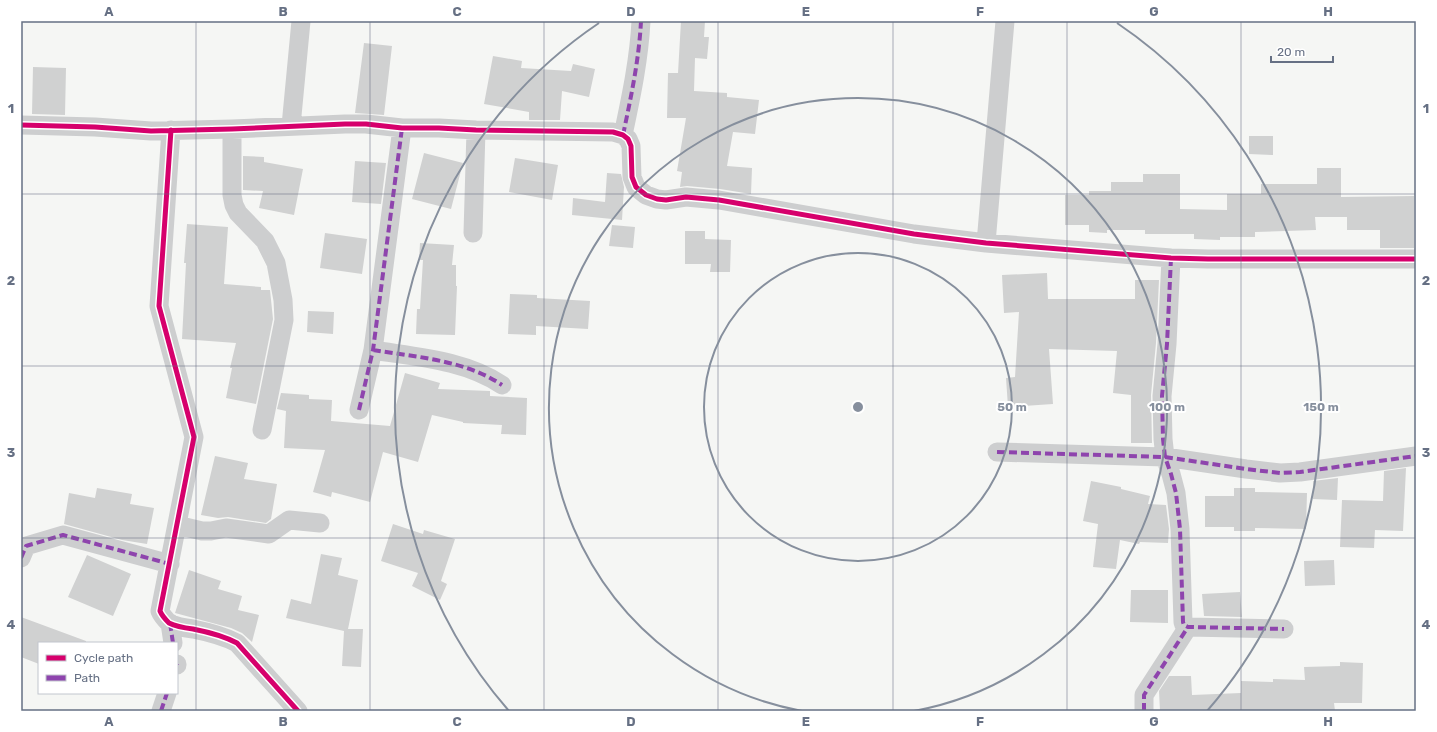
<svg xmlns="http://www.w3.org/2000/svg" width="1437" height="732" font-family="Rubik,sans-serif">
<style>
.building{fill:#d0d1d1}
.lines{fill:none;stroke-linecap:round;stroke-linejoin:round}
.street{stroke:#cdcecf;stroke-width:19}
.quiet{stroke:#8e44ad;stroke-width:4;stroke-dasharray:8 4;stroke-linecap:butt}
.cycleway-casing{stroke:#fff;stroke-width:8}
.cycleway{stroke:#d6006c;stroke-width:5}
.grid{fill:none;stroke:#667084;stroke-width:1;stroke-opacity:0.55}
.ring{fill:none;stroke:#868f9d;stroke-width:2}
.centre{fill:#868f9d;stroke:#fff;stroke-width:2}
.ring-label{font-size:12px;text-anchor:middle;font-weight:bold;fill:#868f9d;stroke:#fff;stroke-width:4;stroke-linejoin:round;paint-order:stroke}
.neatline{fill:none;stroke:#667084;stroke-width:1.5}
.grid-label{font-size:13px;text-anchor:middle;font-weight:bold;fill:#667084}
</style>
<rect width="100%" height="100%" fill="#f5f6f4"/>
<path class="building" d="M681,21h24l-1,16h5l-2,22 -12,-1 -1,33 33,2v4l32,3 -4,34 -22,-2 -6,34 25,2 -1,26 -31,-5 -33,-3 -7,1 2,-15 -5,-1 9,-53h-19l1,-45h10z
M364,43l28,3 -8,69 -29,-2z
M493,56l29,5 -1,7 50,3 2,-7 22,5 -6,28 -27,-6 -2,29h-31v-8l-45,-8z
M33,67l33,1 -1,47 -33,-1z
M1249,136h24v19l-24,-1z
M424,153l39,10 -12,46 -39,-10z
M243,156l21,1v5l39,7 -9,46 -35,-7 4,-17 -20,-1z
M515,158l43,7 -6,35 -43,-8z
M355,161l31,2 -5,41 -29,-2z
M1317,168h24v29l73,-1v52h-34v-18h-33v-13h-32l1,13 -61,2v5h-35v3l-26,-1v-5h-49v-4h-38v3l-18,-1v-7h-24v-30h24v-4h22v-9h32v-8h37v35l47,1v-16h34v-10h56z
M607,173l14,1 3,13 -2,33 -50,-5 1,-17 32,4z
M187,224l41,3 -4,57 37,3v3h9l3,29 -17,85 -30,-6 6,-30h-2l6,-25 -54,-4 4,-76h-2z
M612,225l23,2 -2,21 -24,-2z
M685,231h20v8l26,1 -1,32h-20l1,-8h-26z
M325,233l42,6 -5,35 -42,-6z
M420,243l34,2 -2,20h4v21h1l-2,49 -39,-1 1,-25h3l3,-49h-4z
M1047,273l1,26h87v-19h24l-3,63 -5,52 1,48h-21v-48l-18,-2 4,-42 -68,-2 4,55 -45,3 -2,-29 9,-1 4,-65 -15,1 -2,-38z
M510,294l27,1v3l53,3 -2,28 -52,-3v9l-28,-1z
M308,311l26,1 -1,22 -26,-2z
M405,373l35,10 -2,6 52,2v5l37,2 -1,37 -25,-1 1,-9 -39,-2v-1l-31,-7 -14,47 -35,-10 -13,50 -38,-10 -1,5 -18,-5 12,-42 -41,-2 2,-37 -9,-2 4,-16 28,2v4l23,1 -1,21 59,5z
M215,456l33,7 -4,16 33,5 -6,35 -5,4 -38,-6 -10,1 -17,-3z
M1406,468l-3,63 -28,-1 -1,18 -34,-1 2,-47 41,1 1,-30z
M1338,478l-1,22 -24,-1v-18z
M1091,481l30,6v2l29,7 -2,8 18,1 3,24 -1,14 -28,-1 -1,2 -19,-4 -4,29 -23,-2 5,-43 -15,-3z
M97,488l35,6 -2,10 24,4 -7,36 -25,-4 -58,-16 5,-31 26,5z
M1234,488h21v4l52,1 -1,36 -51,-1v3h-21v-4h-29v-31h29z
M393,524l30,10 1,-4 31,9 -14,42 6,3 -7,16 -28,-14 6,-13 -37,-12z
M321,554l21,4 -4,17 20,5 -10,49h15l-2,38 -19,-1 2,-35 -58,-13 5,-19 20,5z
M87,555l44,19 -18,42 -45,-19z
M1334,560l1,25 -30,1 -1,-25z
M189,570l32,11 -3,8 24,7 -4,14 21,5 -7,27 -10,-9 -11,-5 -56,-15z
M1131,590h37v33l-38,-1z
M1240,592l2,25 -38,-1 -2,-22z
M21,617l65,24v2h-47v21l-18,-7z
M1340,662l23,1 -1,40h-28l1,8h-175l-1,-20 10,-15h22l1,19 49,-2v-12l32,1v-3l32,1 -1,-13 36,-1z"/>
<g class="lines">
<path class="street" d="M21,125l74,2 56,4 81,-2 113,-5h21l36,4h37l37,2 137,2 10,3 5,4 3,7 1,31 4,10 10,8 11,4 9,1 20,-3 33,3 195,34 72,9 185,15 37,1h208
M291,126l10,-105
M232,129v66l2,10 4,8 27,28 11,22 7,37 1,20 -22,110
M171,130l-12,176 35,131 -34,174c2,5 5,8 9,12 8,4 16,5 24,6 15,3 31,7 44,14l61,68
M623,135c8,-38 16,-75 18,-114
M473,233l3,-103
M986,243l19,-222
M1171,258l-4,86 -5,52 1,43 2,18 6,17 5,19 4,36 3,93 1,3 4,2 96,2
M373,350c43,7 92,10 129,35
M359,410l14,-60 29,-222
M997,452l168,5 81,12 34,4 20,-1 116,-16
M177,525l25,6h9l15,-3 43,6 20,-14 31,3
M21,558l5,-12 37,-11 107,29
M170,623l3,20
M177,664v1
M161,711l6,-18
M1144,711v-16l44,-68"/>
<path class="quiet" d="M623,135c8,-38 16,-75 18,-114
M1171,258l-4,86 -5,52 1,43 2,18 6,17 5,19 4,36 3,93 1,3 4,2 96,2
M373,350c43,7 92,10 129,35
M359,410l14,-60 29,-222
M997,452l168,5 81,12 34,4 20,-1 116,-16
M21,558l5,-12 37,-11 107,29
M170,623l3,20
M177,664v1
M161,711l6,-18
M1144,711v-16l44,-68"/>
<defs>
<path id="cycleway" d="M21,125l74,2 56,4 81,-2 113,-5h21l36,4h37l37,2 137,2 10,3 5,4 3,7 1,31 4,10 10,8 11,4 9,1 20,-3 33,3 195,34 72,9 185,15 37,1h208
M171,130l-12,176 35,131 -34,174c2,5 5,8 9,12 8,4 16,5 24,6 15,3 31,7 44,14l61,68"/>
</defs>
<use href="#cycleway" class="cycleway-casing"/>
<use href="#cycleway" class="cycleway"/>
</g>
<path class="grid" d="M196,21v690M370,21v690M544,21v690M718,21v690M893,21v690M1067,21v690M1241,21v690M21,194h1395M21,366h1395M21,538h1395"/>
<g class="ring">
<circle cx="858" cy="407" r="154"/>
<path d="M802 711A309 309 0 1 1 914 711"/>
<path d="M509 711A463 463 0 0 1 599 23M1117 23A463 463 0 0 1 1207 711"/>
</g>
<circle cx="858" cy="407" r="6" class="centre"/>
<g class="ring-label">
<text x="1012" y="411">50 m</text>
<text x="1167" y="411">100 m</text>
<text x="1321" y="411">150 m</text>
</g>
<rect width="1437" height="732" fill="none" stroke="#ffffff" stroke-width="44"/>
<rect x="38" y="642" width="140" height="52" fill="#ffffff" stroke="#c2c6ce"/>
<rect x="46" y="655" width="20" height="6" fill="#d6006c" stroke="#c2c6ce"/>
<text x="74" y="662" font-size="12" fill="#667084">Cycle path</text>
<rect x="46" y="675" width="20" height="6" fill="#8e44ad" stroke="#c2c6ce"/>
<text x="74" y="682" font-size="12" fill="#667084">Path</text>
<path d="M1271 56v6h62v-6" fill="none" stroke="#667084" stroke-width="2"/>
<text x="1277" y="56" font-size="12" fill="#667084" stroke="#ffffff" stroke-width="3" paint-order="stroke">20 m</text>
<rect x="22" y="22" width="1393" height="688" class="neatline"/>
<g class="grid-label">
<text x="109" y="16">A</text>
<text x="283" y="16">B</text>
<text x="457" y="16">C</text>
<text x="631" y="16">D</text>
<text x="806" y="16">E</text>
<text x="980" y="16">F</text>
<text x="1154" y="16">G</text>
<text x="1328" y="16">H</text>
<text x="11" y="113">1</text>
<text x="1426" y="113">1</text>
<text x="11" y="285">2</text>
<text x="1426" y="285">2</text>
<text x="11" y="457">3</text>
<text x="1426" y="457">3</text>
<text x="11" y="629">4</text>
<text x="1426" y="629">4</text>
<text x="109" y="726">A</text>
<text x="283" y="726">B</text>
<text x="457" y="726">C</text>
<text x="631" y="726">D</text>
<text x="806" y="726">E</text>
<text x="980" y="726">F</text>
<text x="1154" y="726">G</text>
<text x="1328" y="726">H</text>
</g>
</svg>
